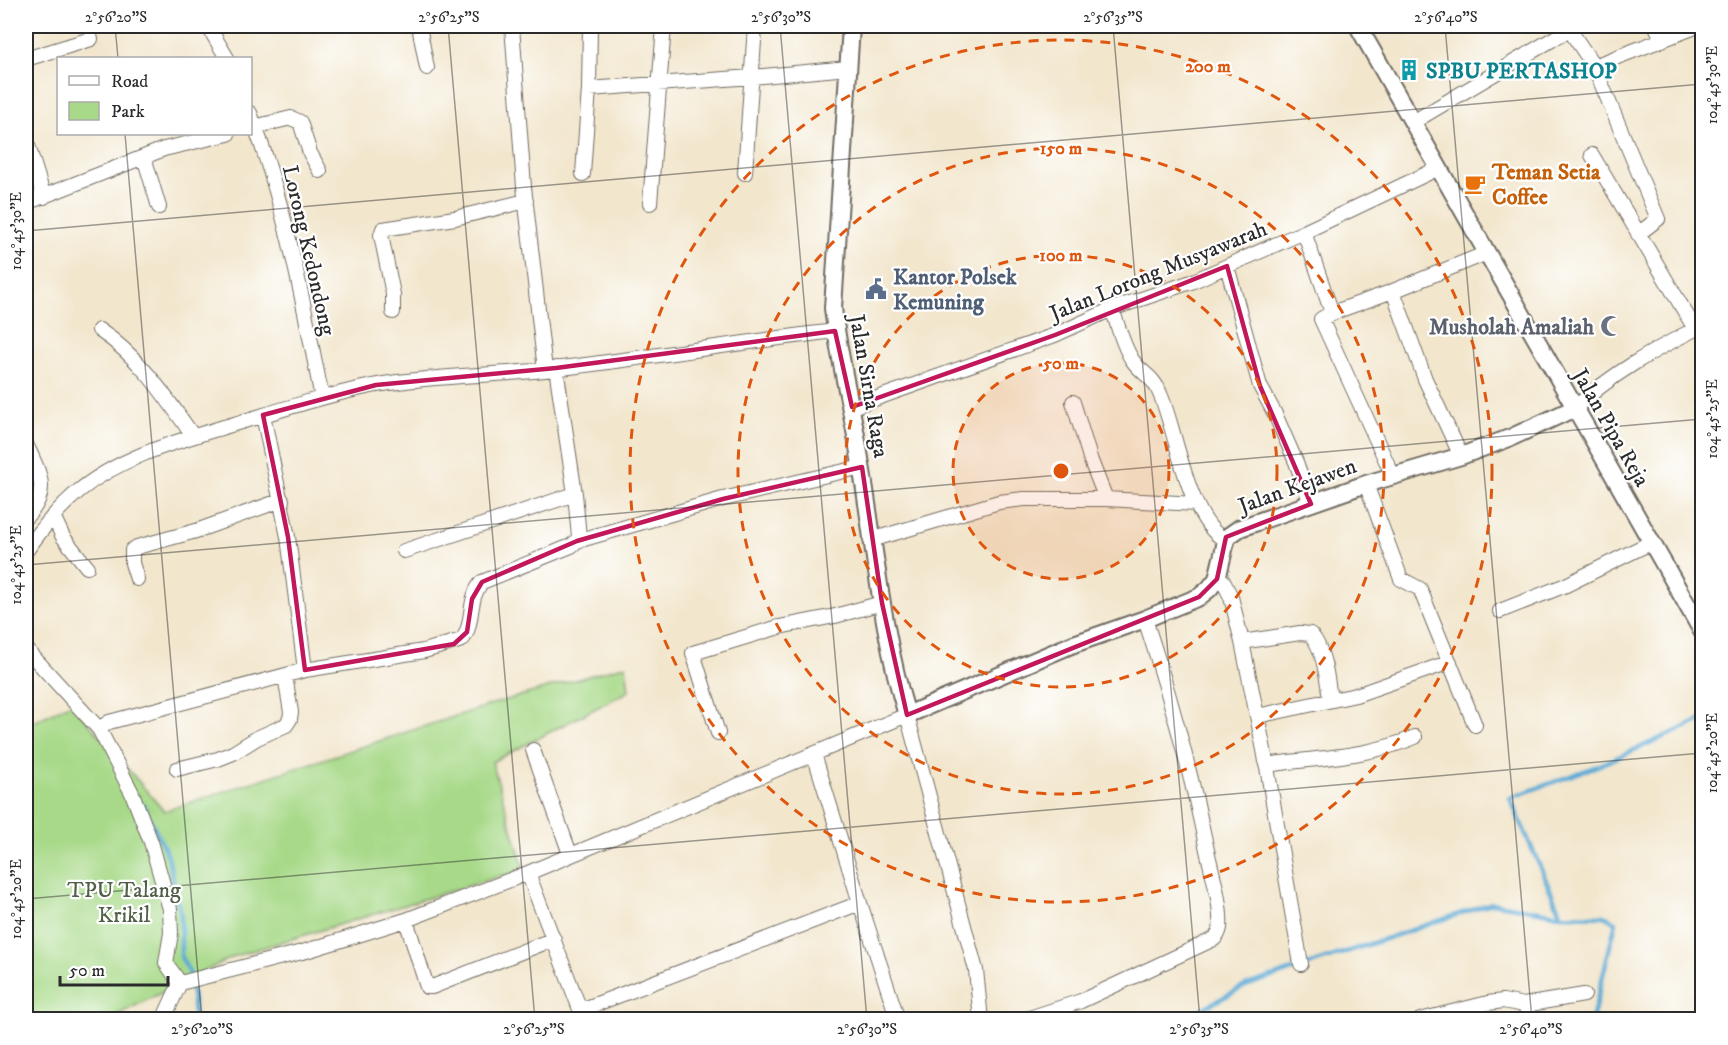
<svg xmlns="http://www.w3.org/2000/svg" width="1728" height="1045" font-family="'IM FELL DW Pica',serif">
<style>
.green{fill:#a7d988;stroke:#69825a;stroke-width:1.5}
.lines{fill:none;stroke-linecap:round;stroke-linejoin:round}
.stream{stroke:#5cabd6;stroke-width:4.5}
.minor-casing{stroke:#716c63;stroke-width:16}
.tertiary-casing{stroke:#716c63;stroke-width:20}
.minor{stroke:#fff;stroke-width:14}
.tertiary{stroke:#fff;stroke-width:16}
.marked{fill:none;stroke:#c2185b;stroke-width:4.5;stroke-linejoin:round}
.ticks{fill:none;stroke:#2b2b2b;stroke-width:1.5;stroke-opacity:0.45}
.ring{fill:none;stroke:#df570e;stroke-width:3;stroke-dasharray:10 8}
.labels{text-anchor:middle;stroke-width:4.5;stroke-linejoin:round;paint-order:stroke}
.culture-label{font-size:22px;font-weight:bold;fill:#0d838f;stroke:#fff;text-anchor:start}
.food-label{font-size:22px;font-weight:bold;fill:#c56008;stroke:#fff;text-anchor:start}
.street-label{font-size:22px;fill:#2b2b2b;stroke:#fff}
.service-label{font-size:22px;font-weight:bold;fill:#4e5e75;stroke:#fff;text-anchor:start}
.worship-label{font-size:22px;font-weight:bold;fill:#5b616d;stroke:#fff;text-anchor:end}
.park-label{font-size:22px;fill:#505f47;stroke:#fff}
.centre{fill:#df570e;stroke:#fff;stroke-width:3}
.ring-label{font-size:18px;text-anchor:middle;font-weight:bold;fill:#df570e;stroke:#fff;stroke-width:4.5;stroke-linejoin:round;paint-order:stroke}
.neatline{fill:none;stroke:#2b2b2b;stroke-width:2}
.ticks-label{font-size:15px;text-anchor:middle;fill:#2b2b2b}
</style>
<rect width="100%" height="100%" fill="#fff"/>
<filter id="ink" filterUnits="userSpaceOnUse"><feTurbulence type="fractalNoise" baseFrequency=".0167" numOctaves="2"/><feDisplacementMap in="SourceGraphic" scale="12" xChannelSelector="R" yChannelSelector="G"/><feConvolveMatrix kernelMatrix="1 2 1 2 8 2 1 2 1" color-interpolation-filters="sRGB"/></filter>
<filter id="wash" filterUnits="userSpaceOnUse"><feTurbulence type="fractalNoise" baseFrequency=".008" numOctaves="4" result="noise"/><feDisplacementMap in="SourceGraphic" scale="24" xChannelSelector="R" yChannelSelector="G"/><feGaussianBlur stdDeviation="1.35" result="paint"/><feColorMatrix in="noise" values="0 0 0 0 0 0 0 0 0 0 0 0 0 0 0 0 0 1.4 0 .05"/><feComposite in="paint" operator="in"/></filter>
<g filter="url(#wash)">
<rect width="100%" height="100%" fill="#f2e6cc"/>
<path class="green" d="M626,665l3,26 -137,71 32,107 -289,87 -126,63 -83,1v-294l45,-23 93,108 329,-107z"/>
<g class="lines">
<path class="stream" d="M107,732l9,16
M143,805l25,51 13,59v42l9,17 5,46
M1561,915l-51,-117 90,-33 102,-45
M1181,1020l64,-34 247,-83 69,12 43,1 12,6 -24,98"/>
</g>
</g>
<g filter="url(#ink)">
<g class="lines">
<defs>
<path id="minor" d="M208,26l19,32
M419,26l8,42
M512,26l12,161 21,183
M590,26l-1,63 163,-12 96,-9
M1567,26l27,40 64,153 -20,15
M1656,26l6,14
M26,59l65,-20
M1594,66l104,-40
M250,113c36,92 53,189 72,285
M1413,122l157,-93
M250,128l41,-10 9,4 10,31 10,18
M26,139l18,58
M1592,155l103,174
M144,157l15,50
M745,173l10,-147
M583,174l6,-85
M26,203l138,-54 64,-15
M650,203l14,-177
M1304,232l28,81
M1227,266l33,120 15,28 21,48 15,42
M1393,291l32,88 36,77
M1112,309c6,16 11,38 21,52 11,15 20,14 28,35 16,38 27,124 64,144
M393,312v-18l-12,-59 2,-6 72,-11 71,-17
M99,330c41,27 67,67 94,106
M1073,402l18,59 15,38
M852,407l203,-72 57,-26 79,-27 113,-50 135,-64
M1575,408c36,-34 81,-59 126,-82
M263,415l25,122 17,133
M26,444c13,28 26,48 0,73
M1393,476l-72,-157 11,-6 61,-22 94,-38
M1366,484l35,95 19,10 55,136
M53,516l10,21 24,30
M871,540l128,-38 25,-3h82l90,5
M577,541l146,-42 139,-32
M26,551c16,-22 32,-43 54,-61 41,-33 95,-48 144,-63 51,-15 101,-32 153,-42 58,-10 117,-9 176,-16 94,-11 188,-27 282,-38
M404,551l171,-57
M137,579l-5,-16v-13l5,-3 59,-16 86,-31
M1217,579l6,2 8,16 11,45 22,108 37,214
M1500,611l66,-26 86,-43
M1242,642l58,-9 10,1c14,13 18,48 20,66
M26,649l73,80 33,64 19,49 19,67 1,24 -5,30 14,20
M1257,716l99,-21 94,-33
M99,729l10,-7 196,-52 119,-19 38,-11c13,-17 5,-41 20,-58l89,-36 6,-5 2,-4 -4,-43 -19,-126
M718,733l-25,-80 86,-26 56,-11 47,-13
M533,750l37,104
M814,754l46,149 38,117
M1266,765c49,-7 103,-8 149,-28
M177,769l41,-10 15,-6 24,-15 29,-13 4,-6 1,-7 -6,-36
M528,873l56,147
M406,920l21,67h5l122,-48
M180,983l126,-32 100,-31 122,-47 379,-158 69,255 5,50
M1524,1005l60,-10
M581,1010l279,-107
M163,1020l17,-37
M1023,1020l58,-19 133,-62c4,-3 5,-6 6,-11 2,-23 -8,-55 -13,-78 -16,-78 -37,-155 -62,-231
M1420,1020l68,-17 15,-2 21,4 8,15"/>
<path id="tertiary" d="M851,26l-18,282c6,52 20,104 28,157 14,83 21,169 46,250l164,-70 74,-26 54,-22 10,-8 8,-10 10,-42 13,-9 126,-44 95,-28 51,-19 63,-29
M1358,26l344,605"/>
</defs>
<use href="#minor" class="minor-casing"/>
<use href="#tertiary" class="tertiary-casing"/>
<use href="#minor" class="minor"/>
<use href="#tertiary" class="tertiary"/>
</g>
</g>
<path class="marked" d="M1227,266l33,120 51,118 -85,33 -9,42 -18,18 -292,118 -25,-112 -20,-136 -139,32 -146,42 -95,41 -10,17 -5,33 -13,12 -149,26 -17,-133 -25,-122 113,-30 180,-17 279,-37 17,76 203,-72z"/>
<path class="ticks" d="M115,26l3,32M448,26l87,994M780,26l87,994M1113,26l87,994M1445,26l87,994M125,134l77,886M26,231l1676,-147M26,565l1676,-146M26,899l1676,-146"/>
<circle cx="1061" cy="471" r="108" fill="#df570e" fill-opacity=".12"/>
<g class="ring">
<circle cx="1061" cy="471" r="108"/>
<circle cx="1061" cy="471" r="216"/>
<circle cx="1061" cy="471" r="323"/>
<circle cx="1061" cy="471" r="431"/>
</g>
<defs>
<symbol id="building-bare" viewBox="-9 -9 18 18"><path d="M-4-6H4V6H1V3H-1V6H-4ZM-2.5-4.3h1.7v1.8h-1.7ZM.8-4.3h1.7v1.8H.8ZM-2.5-1h1.7V.8h-1.7ZM.8-1h1.7V.8H.8Z" fill="#0f9aa8" stroke="#fff" stroke-width="2.5" paint-order="stroke"/></symbol>
<symbol id="cafe-bare" viewBox="-9 -9 18 18"><path d="M-5.5-4.5H6V0H3Q3 3.5 0 3.5H-2.5Q-5.5 3.5-5.5 0ZM3-3.2v2h1.7v-2ZM-6 4.5H4V6H-6Z" fill="#e8710a" stroke="#fff" stroke-width="2.5" paint-order="stroke"/></symbol>
<symbol id="civic-bare" viewBox="-9 -9 18 18"><path d="M-.6-6.5H3V-4.5H.6V-3L4-1V1h2V6H-6V1h2V-1L-.6-3ZM-1.2 2.5V6h2.4V2.5Z" fill="#5c6f8a" stroke="#fff" stroke-width="2.5" paint-order="stroke"/></symbol>
<symbol id="mosque-bare" viewBox="-9 -9 18 18"><path d="M3.5-4.9A6 6 0 1 0 3.5 4.9A5 5 0 1 1 3.5-4.9Z" fill="#6b7280" stroke="#fff" stroke-width="2.5" paint-order="stroke"/></symbol>
</defs>
<g fill-rule="evenodd">
<use href="#building-bare" x="1394" y="55" width="30" height="30"/>
<use href="#cafe-bare" x="1460" y="169" width="30" height="30"/>
<use href="#civic-bare" x="861" y="274" width="30" height="30"/>
<use href="#mosque-bare" x="1596" y="311" width="30" height="30"/>
</g>
<g class="labels">
<g class="culture-label">
<text x="1426" y="78">SPBU PERTASHOP</text>
</g>
<g class="food-label">
<text x="1492" y="179">Teman Setia<tspan x="1492" dy="25">Coffee</tspan></text>
</g>
<g class="street-label">
<text transform="translate(310 250) rotate(77)" y="8">Lorong Kedondong</text>
<text transform="translate(1158 270) rotate(-22)" y="8">Jalan Lorong Musyawarah</text>
<text transform="translate(870 386) rotate(80)" y="8">Jalan Sirna Raga</text>
<text transform="translate(1612 427) rotate(60)" y="8">Jalan Pipa Reja</text>
<text transform="translate(1297 485) rotate(-20)" y="8">Jalan Kejawen</text>
</g>
<g class="service-label">
<text x="893" y="284">Kantor Polsek<tspan x="893" dy="25">Kemuning</tspan></text>
</g>
<g class="worship-label">
<text x="1594" y="334">Musholah Amaliah</text>
</g>
<g class="park-label">
<text x="124" y="897">TPU Talang<tspan x="124" dy="25">Krikil</tspan></text>
</g>
</g>
<circle cx="1061" cy="471" r="9" class="centre"/>
<g class="ring-label">
<text x="1208" y="72">200 m</text>
<text x="1061" y="154">150 m</text>
<text x="1061" y="261">100 m</text>
<text x="1061" y="369">50 m</text>
</g>
<rect width="1728" height="1045" fill="none" stroke="#fff" stroke-width="66"/>
<rect x="57" y="57" width="195" height="78" fill="#ffffff" stroke="#aaaaaa" stroke-width="1.5"/>
<rect x="69" y="76" width="30" height="9" fill="#ffffff" stroke="#aaaaaa" stroke-width="1.5"/>
<text x="111" y="87" font-size="18" fill="#2b2b2b">Road</text>
<rect x="69" y="102" width="30" height="18" fill="#a7d988" stroke="#aaaaaa" stroke-width="1.5"/>
<text x="111" y="117" font-size="18" fill="#2b2b2b">Park</text>
<path d="M60 976v9h108v-9" fill="none" stroke="#2b2b2b" stroke-width="3"/>
<text x="69" y="976" font-size="18" fill="#2b2b2b" stroke="#ffffff" stroke-width="4.5" paint-order="stroke">50 m</text>
<rect x="33" y="33" width="1662" height="979" class="neatline"/>
<g class="ticks-label">
<text x="116" y="22">2°56'20"S</text>
<text x="449" y="22">2°56'25"S</text>
<text x="781" y="22">2°56'30"S</text>
<text x="1113" y="22">2°56'35"S</text>
<text x="1446" y="22">2°56'40"S</text>
<text transform="translate(1712 85) rotate(-90)" y="5">104°45'30"E</text>
<text transform="translate(16 231) rotate(-90)" y="5">104°45'30"E</text>
<text transform="translate(1712 419) rotate(-90)" y="5">104°45'25"E</text>
<text transform="translate(16 565) rotate(-90)" y="5">104°45'25"E</text>
<text transform="translate(1712 753) rotate(-90)" y="5">104°45'20"E</text>
<text transform="translate(16 899) rotate(-90)" y="5">104°45'20"E</text>
<text x="202" y="1034">2°56'20"S</text>
<text x="534" y="1034">2°56'25"S</text>
<text x="867" y="1034">2°56'30"S</text>
<text x="1199" y="1034">2°56'35"S</text>
<text x="1531" y="1034">2°56'40"S</text>
</g>
</svg>
